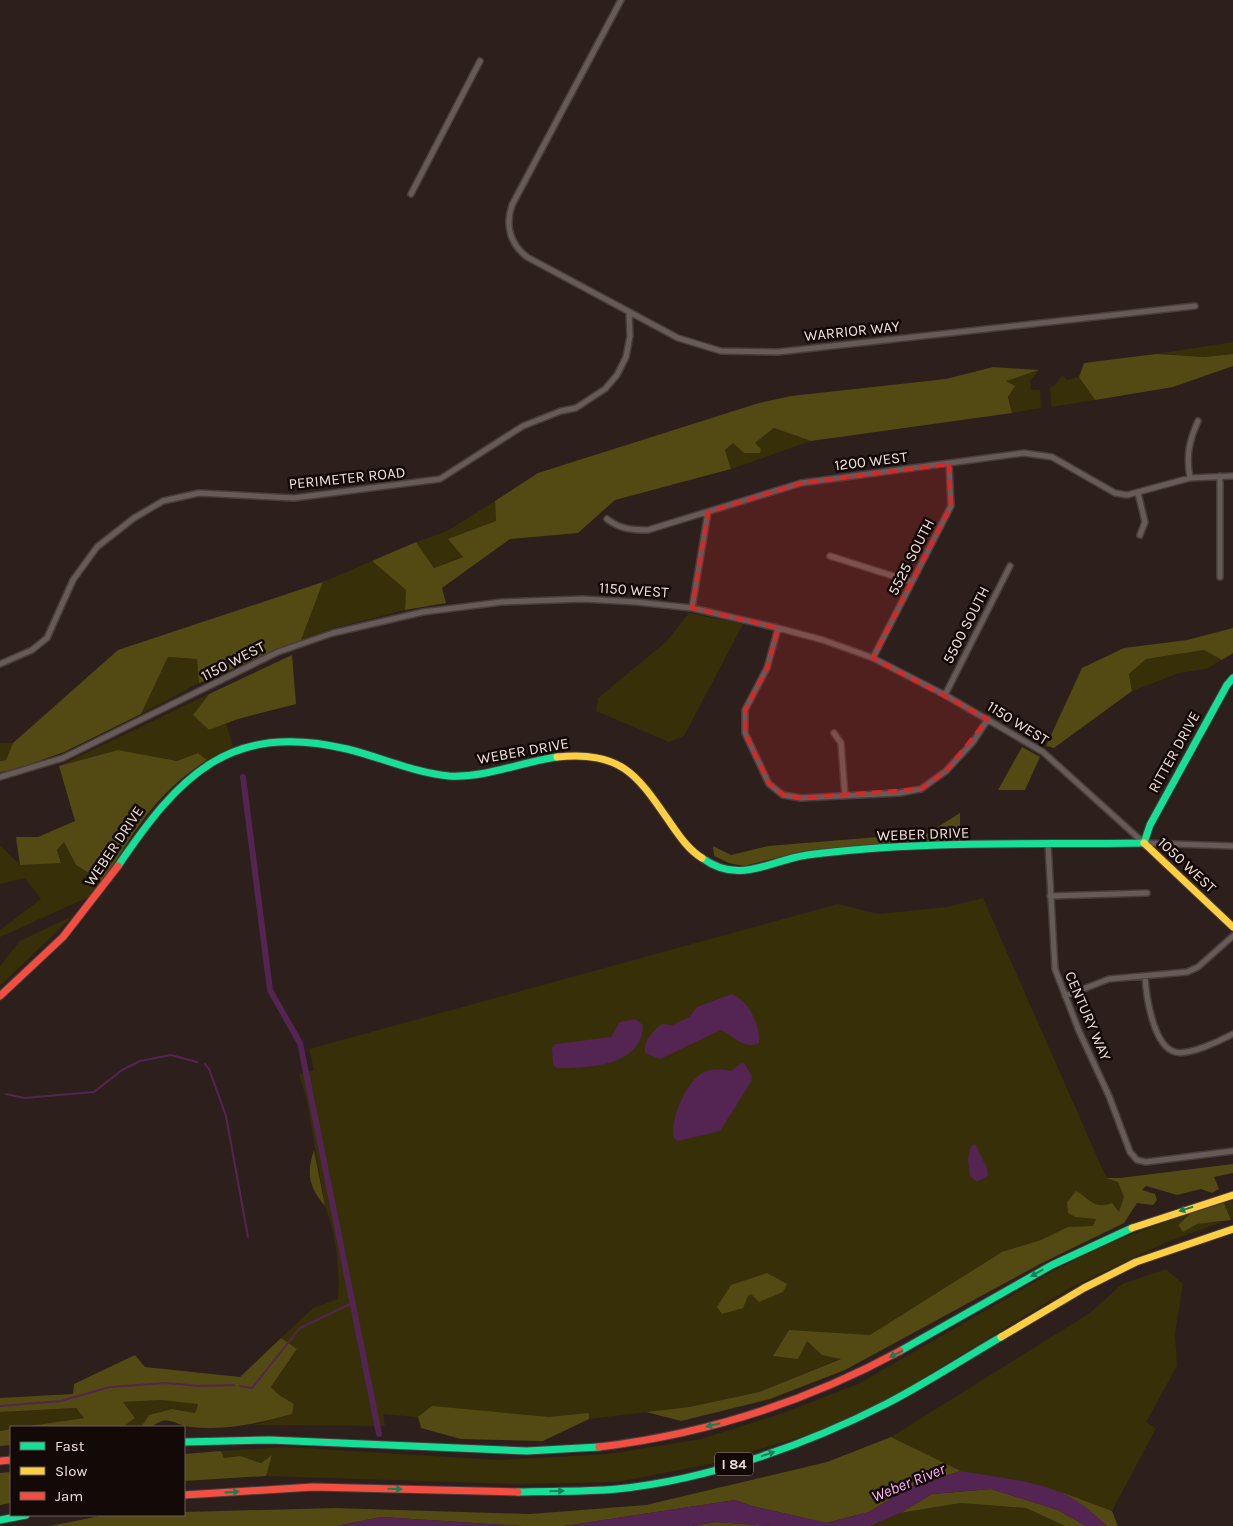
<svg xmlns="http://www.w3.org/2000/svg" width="1233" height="1526" font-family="Karla,sans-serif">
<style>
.green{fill:#372f07}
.forest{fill:#534912}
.water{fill:#542553}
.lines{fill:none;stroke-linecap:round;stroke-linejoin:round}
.stream{stroke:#542553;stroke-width:2}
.canal{stroke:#542553;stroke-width:6}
.street-casing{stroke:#493d3a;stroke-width:8}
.fast-casing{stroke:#493d3a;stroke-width:9}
.slow-casing{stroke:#493d3a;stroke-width:9}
.jam-casing{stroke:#493d3a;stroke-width:9}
.street{stroke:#665b59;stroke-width:5}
.fast{stroke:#16e098;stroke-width:7}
.slow{stroke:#ffcf43;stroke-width:7}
.jam{stroke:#f24e42;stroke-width:7}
.oneway{fill:#157f57}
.marked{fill:#d62828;fill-opacity:0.2;stroke:#d62828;stroke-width:4;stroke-dasharray:10 6;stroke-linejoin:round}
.labels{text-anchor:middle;stroke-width:5;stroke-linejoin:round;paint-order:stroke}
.shield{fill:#130907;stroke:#ae9f9b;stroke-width:1}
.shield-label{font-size:14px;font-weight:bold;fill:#f0dfda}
.street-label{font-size:15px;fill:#f0dfda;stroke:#130907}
.water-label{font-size:16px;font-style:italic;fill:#feb0fb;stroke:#130907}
</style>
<rect width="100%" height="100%" fill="#2d1f1c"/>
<path class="green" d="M1233,342v12l-29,3 -48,-3z
M1039,370l-9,11 1,9h9l1,18 -29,5 -7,-32z
M1062,375l5,5 12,-3 16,23 -44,7 -1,-19 5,-3z
M775,428l36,13 -80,28 -6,-19 8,-7h22z
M495,501l1,20 -47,18 14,17 -29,12 -18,-26 31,-11z
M372,561l34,29 -1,20 -71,18 -33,12 22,-58z
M689,613l54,11 -59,112 -15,6 -73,-31 2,-13 68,-56z
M1204,650l18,10 -16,9 -27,4 -47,18 -3,-17 17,-15z
M168,657l29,2 2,24 -58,31z
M209,694l-16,21 16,15 17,-7 7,24 -26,13 -9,-7 -21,8 -59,-11 -59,16z
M0,743h13l-7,17 -6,1z
M64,842l12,23 27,17 -10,13 -93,42v-7l41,-31 -16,-21 -25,6v-39l20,20 41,-3 -4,-12z
M983,898l123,279 12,5 6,15 -5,15 -277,146 -83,34 -70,15 -100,12 -102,5 -104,-10 2,12 -131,-1 38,-11 2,-10 -15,-9 -8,-8 26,-37 -16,-12 32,-30 25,-9c2,-30 -2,-65 -13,-93l-18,-105 -8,-27 15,-4 -5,-21 529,-145 41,10 68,-7z
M74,915l-74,71v-20l20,-25z
M1233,1201v18l-2,1 -7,-17z
M1191,1213l-13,12 45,-3 -54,19 -97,46 -183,112 -79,35 -100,30 -92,18 -103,2 -249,-8 5,-20 -10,7 -21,-7 -16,2 -3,-7 65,-4 213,13 109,-6 93,-15 82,-26 75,-29 201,-116 53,-26z
M1166,1269l17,15 -8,49 2,33 -31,56 10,6 -44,83 -83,-29 -68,-11 -70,-34 199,-124 32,-29z
M161,1400l37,3 -3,10 -23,-4 -23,6 -8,12h-18l12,-9 -12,-16z
M76,1408l9,10 -85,13v-19z
M961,1503l65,5 39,18h-195l30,-13z"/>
<path class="forest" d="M1156,354l48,3 29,-3v12l-60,21 -78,13 -16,-23 5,-14z
M993,367l46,3 -33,11 9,5 -7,11 4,16 -201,28 -37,-13 -19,15 6,6 -1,4h-16l-11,-10 -8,7 6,19 -116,31 -37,33 -68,6 -68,49 4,15 -41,7 1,-20 -34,-29 44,-19 18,26 29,-11 -15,-18 48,-18 -1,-20 43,-28 221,-70 32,-7 155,-17z
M323,582l-22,58 -102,43 -2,-24 -29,-2 -27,57 -77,38 -50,18 -14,2v-11l6,-1 7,-17 105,-93z
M1233,628v25l-11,7 -18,-10 -58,9 -17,15 3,17 -78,57 -8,-2 36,-78 42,-20 63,-8z
M292,655l4,49 -58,15 -29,11 -16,-15 16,-21z
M1022,747l18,10 -15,33h-27z
M118,750l59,11 21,-8 9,7c-53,35 -71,69 -104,122l-27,-17 -12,-23 -7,8 4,13 -41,2 -4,-28h22l37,-16 -16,-55z
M960,813v27l-155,11 -61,15 -15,-3 -15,-7 -1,-10 18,9 37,-9 160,-13z
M314,1150l11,56c-16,-19 -19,-32 -11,-56z
M1233,1164v9l-19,4 5,12 -7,4 -11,-4 -24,6 -31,-9 -4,4 13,4 2,6 -4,5 -16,-2 -13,20 -82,40 -197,107 -75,29 -89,22 -35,-9 43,-5 70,-15 82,-33 -19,-4 -15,-14 -9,18 -25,-3 16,-26 81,5 132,-83 39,-12 27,-13 25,-1 3,-7 -21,-2 -7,-4 -1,-11 9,-11c15,8 17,19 36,12l7,9 5,-15 -6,-15 -12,-4h14z
M1224,1203l7,17 -34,4 -14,8 -5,-7 13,-12z
M767,1273l20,11 -4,8 -24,10 -8,-8 -3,2 -5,12 -21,6 -5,-7 14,-22z
M281,1338l16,11 -26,38 8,8 15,9 -2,10c-31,9 -68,17 -101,13 -16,-1 -23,-14 -39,0h-11l8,-12 23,-6 23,4 3,-9 -37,-4 -38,2 12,16 -12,9h-100l61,-9 -8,-10 -76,4v-14l73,-4 1,-10 61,-29 10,12 95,10z
M432,1406l117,11 40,-4v6l-46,22 -82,-2 -40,-11 -3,-11z
M11,1429v16l-11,1v-15z
M891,1437l70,34 -51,16 -41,25 -43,11 -74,-17 -17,-6 -171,26h-42l-141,-9 -44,9h-287l55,-11h79v-3l151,-4 195,6 116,-9 181,-43z
M221,1451l3,7 16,-2 21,7 11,-8 -6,21 -82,5v-27z
M11,1472v31l-11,2v-32z
M991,1489l67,21 28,16h-21l-39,-18 -65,-5 -61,10 32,-19z
M1061,1492l51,19 6,15h-11l-22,-19z
M716,1522l55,4h-79z"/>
<path class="water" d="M732,994c18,8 28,31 27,49 -15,7 -25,-7 -38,-13l-61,29 -15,-6c-2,-12 8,-22 17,-29l10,1 11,-5 6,-3 8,-10z
M635,1019l8,6c-1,42 -55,43 -86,43l-4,-3 -1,-17 4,-4 55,-7 9,-15z
M741,1063l4,1 7,13 -1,5 -31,49 -42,10 -4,-3c-5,-17 13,-58 30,-66 9,-4 18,-3 27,-1z
M975,1144l12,24 1,8 -11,6 -7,-6 -2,-16 3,-14z
M961,1471c33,6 67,8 99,21 18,7 33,21 47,34h-21l-28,-16 -67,-21 -59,5 -32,19 -30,13h-99l-55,-4 -25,4h-127l171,-26 17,6 75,17 42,-11 41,-25z
M381,1517l141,9h-185z"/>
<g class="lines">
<path class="stream" d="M205,1064l4,5 17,47 22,121
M6,1094l18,4 70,-6 28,-22 18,-9 31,-6 26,7
M240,1386l12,2 48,-60 52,-25
M0,1406l61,-5 49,-14 56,-4 34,3 34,-1"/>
<path class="canal" d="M243,777l27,213 30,53 79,391"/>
<defs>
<path id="street" d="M621,0l-109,205c-7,20 -2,39 15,52l151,81 43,13 57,1 417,-46
M411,194l69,-133
M1190,478c-4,-22 -1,-37 8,-57
M1138,493l7,29 -5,13
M607,519c13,10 24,11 41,11l153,-47 223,-30 28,4 63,36 12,2 63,-17 43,-2
M830,556l82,26
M1220,577v-101
M692,608l16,-96
M778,628l-11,40 -22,42v23l24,51 14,11 18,3 98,-5 22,-4 25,-18 27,-29 15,-23
M873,658l78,-152 -2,-42
M0,664l32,-14 15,-12 26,-58 24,-33 37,-29 29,-17 36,-8 95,5 146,-19 83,-53 38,-15 15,-3 29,-19 12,-14 9,-18 4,-21 -1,-23
M945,695l65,-129
M834,733l7,10 4,53
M0,777l63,-19 215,-106 55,-19 90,-21 79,-10 81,-3 53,3 56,6 86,20 45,12 50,18 72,37 98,57 101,91 89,3
M1048,844l7,125 24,62 30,65 21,56 7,8 9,2 87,-11
M1050,896l97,-3
M1145,976c1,19 8,70 30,76 13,4 45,-11 58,-18
M1065,996l44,-17 78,-7 11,-5 35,-31"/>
<path id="fast" d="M1144,843l6,-18 77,-140 6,-7
M702,858c37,27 66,3 105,-3 111,-15 225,-10 337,-12
M118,866c61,-90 111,-145 229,-117 33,8 68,24 102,27 37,2 72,-14 108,-19
M900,1351l152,-86 80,-37
M184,1442l86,-2 257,11 72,-4
M518,1492c33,-1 67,0 99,-3 90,-9 189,-44 269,-85 39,-20 77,-45 115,-67
M0,1520l26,-5"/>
<path id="slow" d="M557,757c66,-6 80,18 114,67 9,13 18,26 31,34
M1144,843l89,84
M1132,1228l101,-33
M1001,1337l83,-49 52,-26 97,-33"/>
<path id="jam" d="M0,996l63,-59 55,-71
M599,1447c107,-13 207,-45 301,-96
M0,1461l11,-1
M184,1495l129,-8 205,5"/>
</defs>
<use href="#street" class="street-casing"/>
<use href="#fast" class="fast-casing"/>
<use href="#slow" class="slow-casing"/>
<use href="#jam" class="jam-casing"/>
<use href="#street" class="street"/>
<use href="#fast" class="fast"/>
<use href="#slow" class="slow"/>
<use href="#jam" class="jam"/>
</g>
<defs><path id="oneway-solid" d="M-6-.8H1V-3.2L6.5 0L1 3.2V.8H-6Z" transform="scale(1.25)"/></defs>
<g class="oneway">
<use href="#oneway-solid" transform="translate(1186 1209) rotate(162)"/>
<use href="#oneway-solid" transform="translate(1037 1273) rotate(150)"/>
<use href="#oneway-solid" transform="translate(896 1354) rotate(153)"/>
<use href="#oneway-solid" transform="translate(713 1425) rotate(167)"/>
<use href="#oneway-solid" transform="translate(768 1454) rotate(-19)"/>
<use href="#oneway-solid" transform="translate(395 1489) rotate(2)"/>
<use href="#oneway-solid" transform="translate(557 1491) rotate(-2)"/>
<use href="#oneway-solid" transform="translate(232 1492) rotate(-4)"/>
</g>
<path class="marked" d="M949,464l2,42 -78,152 115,61 -42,52 -25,18 -120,9 -18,-3 -14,-11 -24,-51v-23l22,-42 11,-40 -86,-20 16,-96 93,-29z"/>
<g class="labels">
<rect class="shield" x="715" y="1452.5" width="38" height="23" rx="4"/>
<g class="shield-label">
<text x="734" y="1469">I 84</text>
</g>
<g class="street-label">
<text transform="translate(852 331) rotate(-6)" y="5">WARRIOR WAY</text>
<text transform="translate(871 461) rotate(-7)" y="5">1200 WEST</text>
<text transform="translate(347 478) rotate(-6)" y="5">PERIMETER ROAD</text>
<text transform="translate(911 557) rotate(-63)" y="5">5525 SOUTH</text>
<text transform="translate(634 590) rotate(4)" y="5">1150 WEST</text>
<text transform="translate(966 625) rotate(-63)" y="5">5500 SOUTH</text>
<text transform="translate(233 661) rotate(-27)" y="5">1150 WEST</text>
<text transform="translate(1018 723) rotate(32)" y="5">1150 WEST</text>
<text transform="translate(523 751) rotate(-10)" y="5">WEBER DRIVE</text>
<text transform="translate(1174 752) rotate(-61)" y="5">RITTER DRIVE</text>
<text transform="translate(923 834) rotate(-2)" y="5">WEBER DRIVE</text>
<text transform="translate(114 846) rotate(-56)" y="5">WEBER DRIVE</text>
<text transform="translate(1187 865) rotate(43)" y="5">1050 WEST</text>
<text transform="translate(1088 1016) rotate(67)" y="5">CENTURY WAY</text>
</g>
<g class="water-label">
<text transform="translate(908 1482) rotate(-22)" y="6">Weber River</text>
</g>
</g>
<rect x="10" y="1426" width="175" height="90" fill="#130907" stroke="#6b5f5b"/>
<rect x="20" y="1442" width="25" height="8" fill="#16e098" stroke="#6b5f5b"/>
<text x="55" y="1451" font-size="15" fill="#f0dfda">Fast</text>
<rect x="20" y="1467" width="25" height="8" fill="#ffcf43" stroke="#6b5f5b"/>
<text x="55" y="1476" font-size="15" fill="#f0dfda">Slow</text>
<rect x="20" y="1492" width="25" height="8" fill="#f24e42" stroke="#6b5f5b"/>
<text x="55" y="1501" font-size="15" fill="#f0dfda">Jam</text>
</svg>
